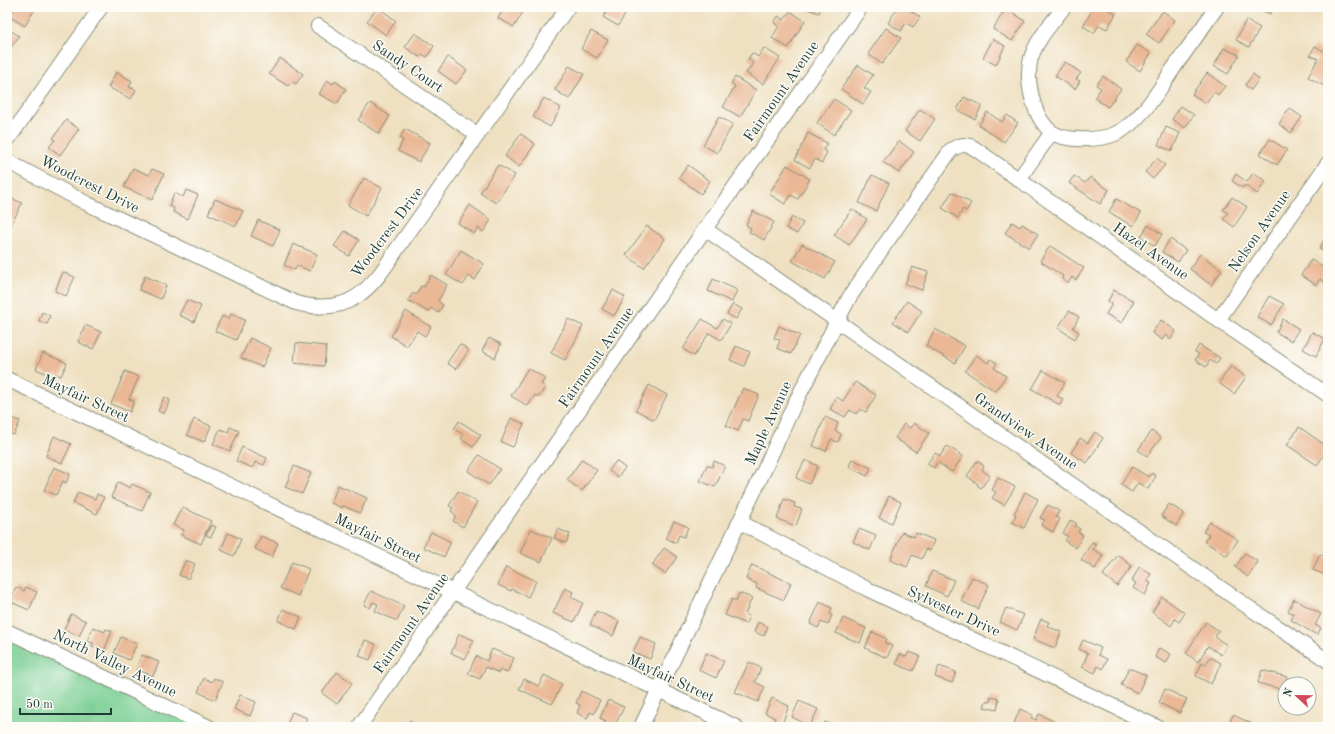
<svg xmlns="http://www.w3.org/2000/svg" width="1335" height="734" font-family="'Old Standard TT',serif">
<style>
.green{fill:#77cd92;stroke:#4b8563}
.building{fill:#eab895}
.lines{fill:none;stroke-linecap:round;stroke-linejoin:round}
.minor-casing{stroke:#878e7a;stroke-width:16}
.minor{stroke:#fff;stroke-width:14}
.labels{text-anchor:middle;stroke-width:3;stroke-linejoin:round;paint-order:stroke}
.street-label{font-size:15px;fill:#1f3d34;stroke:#fdfcf7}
</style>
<rect width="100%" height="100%" fill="#fdfcf7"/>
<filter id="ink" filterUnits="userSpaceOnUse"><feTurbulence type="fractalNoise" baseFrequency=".025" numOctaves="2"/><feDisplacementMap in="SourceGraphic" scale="8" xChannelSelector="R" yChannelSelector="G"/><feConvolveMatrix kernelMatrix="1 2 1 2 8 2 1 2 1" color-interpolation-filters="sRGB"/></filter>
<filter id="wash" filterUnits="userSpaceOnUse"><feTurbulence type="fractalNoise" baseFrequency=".012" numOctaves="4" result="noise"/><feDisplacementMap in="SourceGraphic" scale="16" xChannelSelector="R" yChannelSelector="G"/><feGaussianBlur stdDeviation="0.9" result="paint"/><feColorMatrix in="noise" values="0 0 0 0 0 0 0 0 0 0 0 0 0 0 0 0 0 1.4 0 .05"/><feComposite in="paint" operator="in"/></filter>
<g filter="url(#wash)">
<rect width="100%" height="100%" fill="#efe0c1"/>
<path class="green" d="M7,629l207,98h-207z"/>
<g id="blocks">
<path class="building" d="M15,7h21l-11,19 -15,-9z
M378,7l18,14 -10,14 -19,-14z
M505,7h21l-12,20 -16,-9z
M610,7h20l-12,19 -15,-9z
M802,7h19l-2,6z
M898,7h7l15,10 -7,10 -7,-4 -5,8 -13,-8z
M1094,7h10l12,7 -9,15 -8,-4 -5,8 -11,-7z
M1258,7h16l-4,7 -13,-6z
M1006,8l19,13 -13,20 -19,-12z
M790,11l15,10 -17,27 -16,-10 7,-12 -5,-3 4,-7 6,4z
M1163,11l12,9 -16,23 -13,-9z
M1246,20l14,8 -11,19 -13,-7z
M7,28l12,8 -12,17z
M886,28l15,10 -19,26 -14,-10z
M591,31l17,9 -11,18 -16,-9z
M415,33l19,13 -7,11 -5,-3 -3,3 -14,-10z
M993,39l12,7 -9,19 -13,-7z
M1137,45l14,8 -11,18 -14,-9z
M1315,46l10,6 3,-4v31l-4,7 -16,-9 10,-18 -8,-4z
M764,48l16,10 -17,26 -17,-11 7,-10 -5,-4 4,-6 6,4z
M1224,48l15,7 -11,19 -14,-8z
M448,57l19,13 -11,14 -18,-13z
M280,58l23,16 -7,10 -4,-3 -4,5 -19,-12z
M1065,62l16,11 -5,6 4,2 -5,8 -20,-13z
M858,65l15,10 -9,13 7,4 -8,12 -22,-15z
M569,66l15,8 -15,25 -14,-9z
M116,72l16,9 -3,6 7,3 -5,9 -23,-12z
M1207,73l18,13 -7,9 -4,-3 -8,11 -14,-9z
M1253,74l6,5 -8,11 -6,-5z
M1103,76l18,13 -13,18 -14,-9 7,-10 -5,-3z
M735,77l21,13 -16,27 -17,-10 12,-21 -4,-2z
M327,80l6,4 2,-3 11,8 -9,15 -18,-10z
M964,97l18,9 -7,13 -18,-9z
M544,98l17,10 -11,19 -17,-10z
M834,99l17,11 -17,25 -17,-12z
M370,103l20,13 -11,18 -21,-14z
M1181,106l13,9 -9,13 -13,-9z
M1289,108l13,9 -11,16 -12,-9z
M920,109l15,10 -15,22 -15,-10z
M987,112l15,10 5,-7 11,8 -14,19 -25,-17z
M719,117l14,7 -16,29 -14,-8z
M66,120l13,9 -19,26 -11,-8 6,-7 -2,-2z
M1166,127l14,6 -8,18 -14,-6z
M405,129l25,14 -11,19 -21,-11 5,-11 -3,-2z
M808,133l19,10 -4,7 4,2 -5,11 -7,-4 -5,9 -15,-8z
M521,134l14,10 -16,23 -14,-11z
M1270,139l17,11 -10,15 -17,-11z
M899,141l15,11 -15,21 -16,-11z
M1157,158l8,7 -12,14 -8,-7z
M498,165l17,10 -19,28 -16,-10z
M688,165l22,16 -9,13 -22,-16z
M787,165l23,14 -12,20 -7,-4 -6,9 -16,-10z
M133,168l16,7 3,-6 12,5 -12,26 -28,-13z
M1253,173l13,8 -9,13 -12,-9 -2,3 -11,-7 4,-7 11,8z
M872,175l17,8 -13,28 -17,-8z
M1074,176l11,7 5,-6 19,13 -9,14 -31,-21z
M364,178l18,10 -16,28 -18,-11z
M186,190l12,5 -10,24 -15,-7 1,-4 -5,-2 5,-13 9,4z
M952,192l19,11 -5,8 -3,-2 -5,9 -16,-10z
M7,196l15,7 -15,30z
M1232,197l15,10 -13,20 -11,-8 5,-6 -5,-3z
M215,199l28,12 -7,15 -28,-12z
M1116,199l25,14 -8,13 -24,-14z
M470,205l21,15 -8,12 -5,-4 -4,6 -16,-11z
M852,209l15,10 -18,26 -15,-10z
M753,211l21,11 -10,18 -15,-8 2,-4 -5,-3z
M792,217l11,6 -6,11 -11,-6z
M258,220l22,10 -7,16 -22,-10z
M1012,222l8,5 2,-3 16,10 -9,14 -24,-15z
M1148,225l14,9 -7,12 -14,-9z
M647,226l18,13 -21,29 -18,-13z
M345,231l14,9 -10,16 -15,-10z
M1328,233v20l-9,-4z
M1170,239l16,11 -8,12 -16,-10z
M293,244l24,10 -7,17 -13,-6 -2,5 -11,-5z
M802,244l33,18 -10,17 -33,-18z
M1050,246l34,22 -8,12 -4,-3 -4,6 -6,-4 1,-3 -23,-15z
M461,250l23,14 -9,16 -6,-4 -6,9 -17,-10z
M1200,254l22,16 -11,15 -21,-16z
M1311,260l17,10v9l-3,4 -5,-4 -4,6 -15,-10z
M912,267l16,5 -6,18 -17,-6z
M63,272l12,5 -9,19 -11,-5z
M431,275l16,10 -9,16 5,4 -5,8 -7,-5 -3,4 -20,-12 5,-7 3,2 5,-9 3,1z
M145,276l21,9 -5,14 -22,-9z
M713,279l24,11 -5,12 -24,-11z
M613,290l12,7 -11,19 -12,-7z
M1114,290l20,11 -12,22 -16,-9 6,-10 -4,-3z
M1269,296l15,8 -13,21 -14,-8z
M187,300l14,6 -7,16 -15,-7z
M907,301l15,10 -14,21 -15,-10z
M733,304l9,5 -6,10 -9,-5z
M406,311l25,16 -6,9 -8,-5 -10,15 -16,-10z
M1069,311l10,6 -6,11 6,4 -4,7 -17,-11z
M42,312l8,4 -3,8 -8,-3z
M231,314l14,6 -9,20 -21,-9 7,-15 6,3z
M568,319l15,7 -18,34 -14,-7z
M702,319l15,9 6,-9 8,5 -10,16 -12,-7 -15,23 -11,-7z
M1283,319l16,10 -8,12 -15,-9z
M1161,320l15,11 -5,8 -5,-4 -4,5 -10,-7z
M85,325l16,7 -8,17 -15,-7z
M779,326l21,9 -9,19 -14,-6 3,-8 -6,-2z
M935,329l30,17 -10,17 -29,-17z
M1312,332l13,7 -9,17 -13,-7z
M250,338l21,10 -9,19 -21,-9z
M489,338l12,6 -6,14 -13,-7z
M296,343l30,3 -2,20 -30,-3z
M460,344l9,6 -13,19 -9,-6z
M1199,345l21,13 -4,6 -6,-4 -4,7 -11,-7 4,-6 -4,-2z
M736,346l14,6 -6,14 -14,-6z
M43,353l24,10 -6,13 -6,-2 -1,3 -18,-8z
M976,355l12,8 2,-4 7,4 -3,5 12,8 -11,15 -30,-20z
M1231,366l15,11 -12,17 -15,-11z
M528,368l17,10 -4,6 4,3 -6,10 -4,-2 -7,11 -17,-10z
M1043,370l22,13 -8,13 6,3 -3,6 -28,-16z
M125,371l14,6 -10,22 5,2 -4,11 -19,-8z
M855,382l21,13 -10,17 -6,-3 -4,5 -6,-4 -5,7 -15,-8 7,-12 6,4z
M649,385l18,10 -13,25 -18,-10z
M743,388l16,7 -11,26 -5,-2 -5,12 -12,-5z
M164,397l6,3 -6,14 -6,-3z
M7,416l13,5 -6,14 -7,-3z
M825,417l13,6 -3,8 6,3 -3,8 -7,-3 -5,12 -13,-5z
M511,418l13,6 -11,23 -12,-5z
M194,419l17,7 -7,16 -17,-7z
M459,421l22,14 -8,12 -12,-8 3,-4 -10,-6z
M914,423l15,10 -13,19 -21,-14 9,-14 6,4z
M230,427l9,4 -9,20 -17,-7 7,-15 8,3z
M1299,427l29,20v2l-11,16 -30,-20z
M1152,431l9,7 -14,18 -9,-6z
M1095,432l8,6 -16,25 -16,-10 9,-15 8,5z
M54,436l17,8 -9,19 -16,-7z
M947,446l16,10 -11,16 -15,-10 -3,6 -7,-4 8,-11 5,3z
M242,447l25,11 -3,7 -9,-3 -2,6 -17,-7z
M479,455l21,14 -11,16 -21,-14z
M582,459l15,11 -15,21 -15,-11z
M852,459l19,9 -4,8 -18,-9z
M805,460l13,6 -9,18 -13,-6z
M616,461l9,7 -7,9 -9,-6z
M714,461l11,5 -10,21 -15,-6 7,-16 5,2z
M977,461l7,5 -2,4 8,6 -9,12 -4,-3 1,-1 -11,-8z
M294,466l17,7 -9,21 -17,-7z
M54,467l16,7 -4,9 -3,-2 -7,14 -12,-5z
M1132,467l17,10 3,-4 4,3 -8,13 -10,-6 -6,9 -11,-7z
M998,478l17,9 -11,18 -12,-7 4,-6 -4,-2z
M118,482l12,6 2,-4 18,8 -8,19 -31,-14z
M338,485l29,13 -7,15 -17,-7 -1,2 -11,-5z
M458,491l19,11 -14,25 -10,-6 3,-6 -5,-4 2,-3 -4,-2z
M78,492l17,7 2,-5 7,3 -7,17 -24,-11z
M1025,492l13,7 -14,29 -12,-6 4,-7 -2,-1z
M889,496l12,6 -9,21 -13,-5z
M784,499l11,4 -1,4 8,2 -6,17 -19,-7z
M1169,504l15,9 -8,13 -15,-10z
M1048,505l11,6 -3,6 4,2 -7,13 -12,-7 4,-5 -5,-2z
M182,507l29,14 -10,23 -20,-9 3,-5 -11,-5z
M1071,520l6,4 -2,2 5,3 -2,3 5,3 -7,13 -11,-7 3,-5 -5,-2z
M674,521l14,6 -4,10 -5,-2 -3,8 -10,-5z
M1210,522l28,18 -11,16 -23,-15 5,-6 -6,-3z
M211,525l5,2 -5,10 -5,-2z
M531,529l21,9 -11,24 -21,-9z
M558,529l12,5 -4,9 -12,-5z
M859,529l17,7 -6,14 -17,-8z
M431,532l20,10 -7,15 -21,-10z
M902,532l12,5 2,-4 18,7 -4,11 -4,-2 -4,10 -10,-4 -5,12 -17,-7z
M228,533l13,6 -7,17 -13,-6z
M261,536l17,7 -6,14 -17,-8z
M1092,542l4,2 -3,5 10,6 -8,14 -14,-9z
M664,548l13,9 -12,17 -13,-9z
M1245,553l13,9 -10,15 -13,-10z
M1320,554l8,4v18l-15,-6z
M1118,555l14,11 -15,20 -14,-11z
M186,560l9,4 -7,15 -9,-4z
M292,562l17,7 -11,27 -18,-8z
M752,565l39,18 -7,17 -28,-12 1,-4 -11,-5z
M506,567l30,14 -8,16 -16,-8 -1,2 -13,-6z
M1139,567l12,7 -4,7 4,2 -6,12 -12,-7 3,-5 -4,-2z
M932,571l22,9 -7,16 -21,-10z
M972,577l17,8 -11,24 -17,-8z
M16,587l8,4 2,-4 11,5 -8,18 -20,-9z
M565,588l8,4 -2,5 12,6 -9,19 -21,-9z
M371,591l33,15 -7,15 -22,-10 3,-7 -5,-2 -3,6 -6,-3z
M739,593l13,5 -7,16 4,2 -3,8 -21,-9 7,-16 4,2z
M1162,597l23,16 -6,9 -4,-3 -4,7 -19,-14z
M1294,599l27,15 -6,11 6,3 -4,7 -26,-15 3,-6 -6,-3z
M820,602l12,6 -2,6 2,1 -4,10 -7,-3 -3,6 -8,-4z
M1006,608l18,7 -7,15 -17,-8z
M283,609l18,8 -5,12 -18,-8z
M596,611l23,10 -6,15 -23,-11z
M71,614l15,7 -7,15 -15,-7z
M843,618l23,10 -6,15 -24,-10z
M1041,619l8,3 -2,4 14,6 -6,16 -22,-9z
M758,622l10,5 -4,9 -10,-4z
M1206,622l13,9 -4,6 12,8 -6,10 -13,-9 -10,16 -12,-9z
M93,627l12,5 1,-3 6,2 -8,20 -12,-5 1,-3 -6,-2z
M872,632l15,7 -2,4 7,3 -5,12 -22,-10z
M459,634l15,6 -9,19 -14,-6z
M121,637l16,7 -8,16 -15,-7z
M640,637l16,7 -6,15 -17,-7z
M365,640l11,4 -6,16 -11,-4z
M1083,640l18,8 -3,7 9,4 -4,10 -5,-3 -3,7 -13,-6 6,-14 -9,-4z
M1159,648l12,6 -5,9 -11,-6z
M492,649l22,9 -7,15 -7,-3 -1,3 -13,-6 -6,12 -12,-5 8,-18 11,5z
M909,652l11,4 -7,15 -17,-7 4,-10 6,3z
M706,653l18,8 -8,17 -17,-8z
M142,655l17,7 -6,14 -17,-7z
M1210,657l11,6 -10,21 -15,-8 6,-13 4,2z
M749,662l12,6 -6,14 10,5 -7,15 -23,-10z
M939,666l17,6 -4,11 -17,-6z
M1129,668l17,7 -8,18 -17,-8z
M1262,670l25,7 -4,13 -25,-7z
M337,672l15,11 -15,21 -15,-11z
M544,675l18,9 -10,20 -33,-15 5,-10 15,7z
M204,678l8,4 2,-4 9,4 -8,18 -17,-8z
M1165,689l22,10 -7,14 -21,-10z
M581,691l19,9 -6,14 -4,-2 -3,6 -10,-5 3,-8 -4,-2z
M240,695l16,7 -6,14 -16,-7z
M991,697l8,2 -2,11 -13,-3 2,-6 4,1z
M772,698l17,8 -8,20 -8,-4 2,-4 -10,-5z
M608,700l16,7 -10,20 -11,-1 3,-5 -6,-3z
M799,701l19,8 -8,17 -18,-9z
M1020,709l13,6 -2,3 5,2 3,-6 24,12v1h-41l-8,-4z
M292,712l15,6 -4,9h-17z
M1233,715l26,12h-31z
M410,720l8,7h-14z
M825,722l12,5h-14z"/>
</g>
</g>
<g filter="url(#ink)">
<use href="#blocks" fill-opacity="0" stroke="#878e7a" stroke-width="1"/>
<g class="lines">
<defs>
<path id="minor" d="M1064,7c-12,16 -27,32 -33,51 -6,22 2,61 22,75 14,9 48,7 62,1 25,-11 44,-44 58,-65 15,-21 29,-41 44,-62
M318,26l160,109
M7,141l94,-134
M7,161l81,43 208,99c53,14 75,-13 101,-54l171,-242
M1019,179l33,-47
M705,229l543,378 80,54
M1218,320l110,-157
M7,379l729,348
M740,522l127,67 290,138
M7,631l202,96
M359,727l346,-498 156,-222
M641,727l119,-248 34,-74 55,-107 37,-55 65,-93c8,-5 14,-7 23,-2l244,172 110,75"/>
</defs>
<use href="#minor" class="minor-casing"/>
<use href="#minor" class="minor"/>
</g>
</g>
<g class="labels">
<g class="street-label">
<text transform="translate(408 66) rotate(34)" y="5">Sandy Court</text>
<text transform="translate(781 91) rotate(-55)" y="5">Fairmount Avenue</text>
<text transform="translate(90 184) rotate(27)" y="5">Woodcrest Drive</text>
<text transform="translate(1259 231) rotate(-55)" y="5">Nelson Avenue</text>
<text transform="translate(387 232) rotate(-53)" y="5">Woodcrest Drive</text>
<text transform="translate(1151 251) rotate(35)" y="5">Hazel Avenue</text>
<text transform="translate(596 357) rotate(-55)" y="5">Fairmount Avenue</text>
<text transform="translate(86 398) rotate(25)" y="5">Mayfair Street</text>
<text transform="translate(768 423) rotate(-65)" y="5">Maple Avenue</text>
<text transform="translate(1026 431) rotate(35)" y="5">Grandview Avenue</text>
<text transform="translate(378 538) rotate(26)" y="5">Mayfair Street</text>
<text transform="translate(954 611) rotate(25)" y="5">Sylvester Drive</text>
<text transform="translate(411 623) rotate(-55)" y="5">Fairmount Avenue</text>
<text transform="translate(115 663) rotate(26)" y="5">North Valley Avenue</text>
<text transform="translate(671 678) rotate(25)" y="5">Mayfair Street</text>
</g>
</g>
<rect width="1335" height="734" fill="none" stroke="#fdfcf7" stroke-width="24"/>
<g transform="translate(1297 696) rotate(292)"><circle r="19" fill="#fdfcf7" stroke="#a4b0a9"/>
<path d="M0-3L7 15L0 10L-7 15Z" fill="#d1495b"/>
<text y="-6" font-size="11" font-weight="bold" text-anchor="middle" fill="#1f3d34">N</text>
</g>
<path d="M20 708v6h91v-6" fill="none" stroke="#1f3d34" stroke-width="2"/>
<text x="26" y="708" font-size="12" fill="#1f3d34" stroke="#fdfcf7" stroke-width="3" paint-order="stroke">50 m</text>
</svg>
